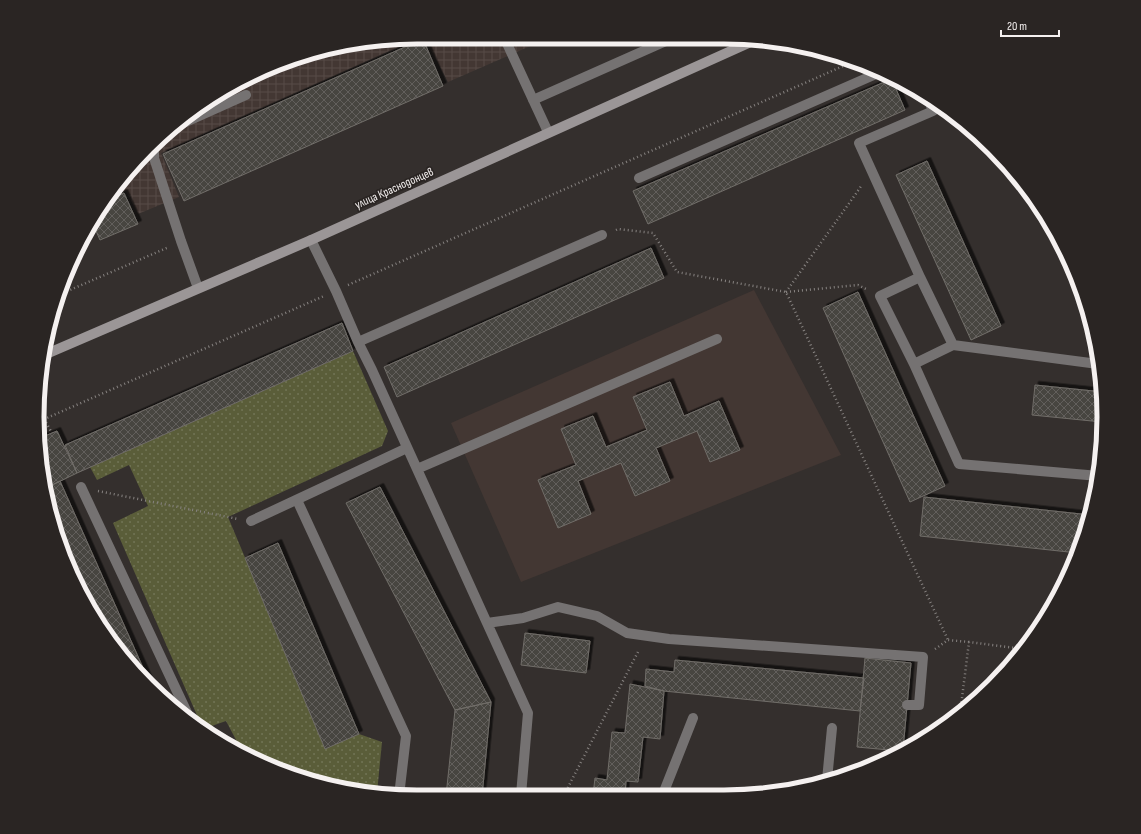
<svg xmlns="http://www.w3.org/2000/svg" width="1141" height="834" font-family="'Sofia Sans Condensed',sans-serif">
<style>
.built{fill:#433733}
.industrial{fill:url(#industrial-grid)}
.green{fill:url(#green-dots)}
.building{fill:url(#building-cross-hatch);stroke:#716e69;filter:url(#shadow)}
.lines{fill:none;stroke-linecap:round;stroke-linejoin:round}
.path{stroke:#878381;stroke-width:2.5;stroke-dasharray:1 3;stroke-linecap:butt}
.service{stroke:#757272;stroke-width:10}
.secondary{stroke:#9b9697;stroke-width:10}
.labels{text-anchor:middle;stroke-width:3.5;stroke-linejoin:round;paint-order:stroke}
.street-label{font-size:12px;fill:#f5f1f0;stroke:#2a2523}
.rim{fill:none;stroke:#f5f1f0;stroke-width:5}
</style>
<defs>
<pattern id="industrial-grid" width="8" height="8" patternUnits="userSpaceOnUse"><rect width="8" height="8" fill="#433733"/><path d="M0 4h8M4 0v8" fill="none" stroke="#564b47"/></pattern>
<pattern id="green-dots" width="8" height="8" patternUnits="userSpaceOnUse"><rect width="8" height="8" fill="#5a5d39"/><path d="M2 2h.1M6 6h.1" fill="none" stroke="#727556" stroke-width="1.8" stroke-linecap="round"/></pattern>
<pattern id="building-cross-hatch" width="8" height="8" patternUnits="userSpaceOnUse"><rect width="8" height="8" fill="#474440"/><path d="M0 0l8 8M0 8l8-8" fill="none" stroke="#625f5c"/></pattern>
<filter id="shadow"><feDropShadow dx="3.5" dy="-3.5" stdDeviation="0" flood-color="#0009"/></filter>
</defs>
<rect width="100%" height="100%" fill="#342f2d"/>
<path class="built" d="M754,290l87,165 -320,127 -70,-159z"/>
<path class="industrial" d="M417,37h4l-260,116 18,44 -41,17 -12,-23 -15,6 20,-30 75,-66 112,-51z
M424,37h127l-103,45z"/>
<path class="green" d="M353,351l35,80 -6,15 -154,71 97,231 34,-14 23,8 -5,51 -82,-16 -52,-24 -17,-32 -23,8 -90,-206 35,-17 -19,-41 -32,15 -7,-13z"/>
<path class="building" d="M423,39l20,47 -259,115 -21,-47z
M889,80l4,2 12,28 -257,114 -15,-33z
M927,161l74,165 -30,14 -75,-165z
M124,193l14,31 -38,16 -7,-16 16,-24z
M651,248l13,30 -267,119 -13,-30z
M858,292l87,194 -35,16 -87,-194z
M342,323l11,28 -276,122 -12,-28z
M670,382l14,34 35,-15 21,49 -30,12 -13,-31 -41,17 14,33 -35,15 -14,-33 -43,18 13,33 -33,14 -20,-48 38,-15 -15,-36 32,-13 13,31 41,-17 -14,-33z
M1035,385l68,7 -1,30 -70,-7z
M57,431l20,42 -31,15 -6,-22v-28z
M60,481l92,207 -36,-39 -50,-87 -20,-74z
M380,487l111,215 -36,8 -109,-207z
M924,497l166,18 -6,24 -6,14 -158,-17z
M278,543l81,191 -34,15 -80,-191z
M525,633l65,8 -4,32 -65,-8z
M865,658l46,5 -8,86 -3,2 -43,-4z
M675,660l189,18 -4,33 -196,-20 -19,-5 1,-17 28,3z
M630,684l34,7 -4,48 -17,-2 -5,45 -12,-1 -1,14h-32l2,-17 12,2 5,-48 13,1z
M983,687h5l-6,6z
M491,702l-9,94h-36l9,-86z"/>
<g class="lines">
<path class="path" d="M616,230l2,-1 35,4 24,39 109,20 162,348
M348,285l502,-222
M786,292l76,-107
M786,292l72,-7 10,5
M63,293l106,-46
M44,419l8,14
M40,421l284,-125
M98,491l140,28
M935,649l13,-9 21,2
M960,714l9,-72 54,7
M564,795l75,-145"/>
<path class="service" d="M504,37l44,95
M732,38l3,10
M533,100l142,-63
M179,125l67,-30
M154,146v12l27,83 17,47
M639,178l237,-104
M311,240l25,51 22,51 244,-107
M920,277l-40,19 34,68 45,100 140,12
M358,342l14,28 115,253
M953,345l145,19
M914,364l39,-19 -33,-68 -61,-134 74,-32 -5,-13
M417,469l300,-130
M81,487l109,232
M297,500l109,236 -7,60
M251,521l156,-73
M827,780l5,-52
M663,794l30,-76
M521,795l7,-82 -41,-90 36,-5 35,-11 39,9 30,17 42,6 254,18 -4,48h-12"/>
<path class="secondary" d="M44,355l267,-115 442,-199"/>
</g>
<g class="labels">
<g class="street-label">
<text transform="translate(394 188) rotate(-24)" y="4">улица Краснодонцев</text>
</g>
</g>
<path d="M0 0H1141V834H0ZM417 44H724A373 373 0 0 1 1097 417V417A373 373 0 0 1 724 790H417A373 373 0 0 1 44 417V417A373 373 0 0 1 417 44Z" fill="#2a2523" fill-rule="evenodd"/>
<path class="rim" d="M417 44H724A373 373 0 0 1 1097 417V417A373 373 0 0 1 724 790H417A373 373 0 0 1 44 417V417A373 373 0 0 1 417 44Z"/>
<path d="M1001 30v6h58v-6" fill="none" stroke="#f5f1f0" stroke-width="2"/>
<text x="1007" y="30" font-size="12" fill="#f5f1f0" stroke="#2a2523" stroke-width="3" paint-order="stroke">20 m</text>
</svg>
